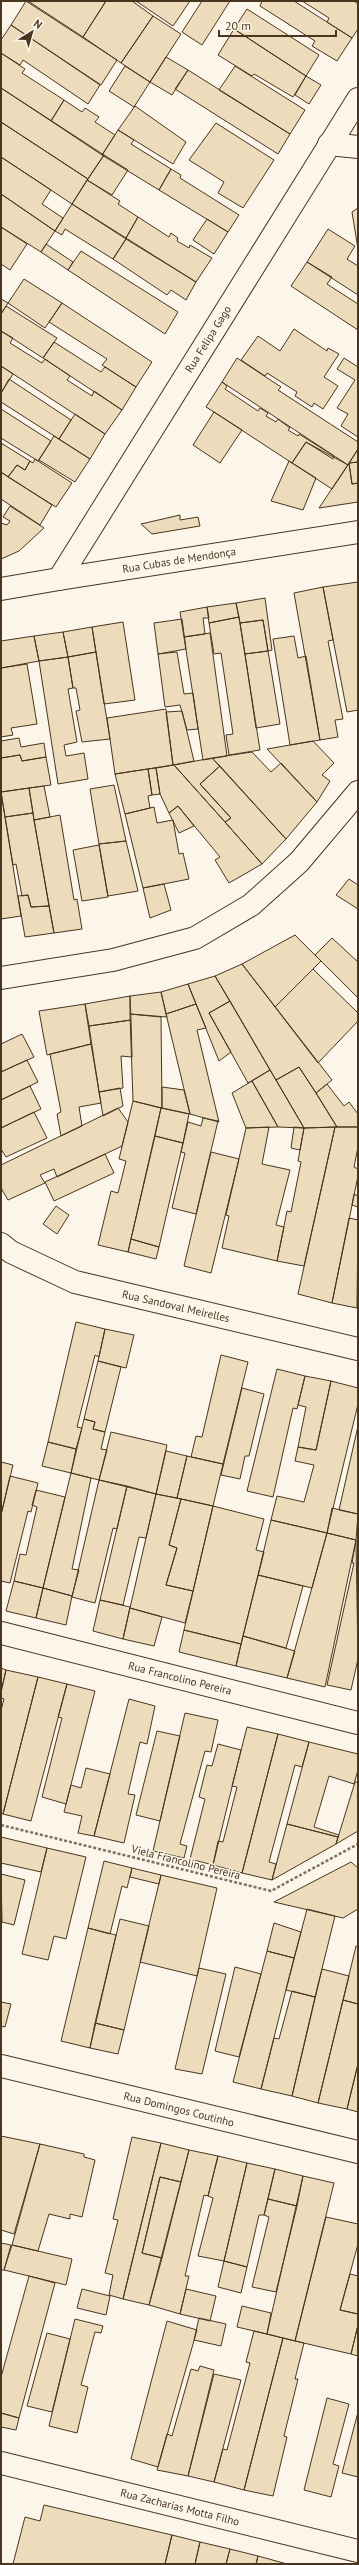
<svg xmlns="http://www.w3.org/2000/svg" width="359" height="2565" font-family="'PT Sans',sans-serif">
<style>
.building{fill:#ecdcbc;stroke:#4a3520}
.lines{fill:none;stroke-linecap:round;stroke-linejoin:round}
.minor-casing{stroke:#4a3520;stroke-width:24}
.tertiary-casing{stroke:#4a3520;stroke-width:24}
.secondary-casing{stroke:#4a3520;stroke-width:24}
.path{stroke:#7f6f5c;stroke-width:2.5;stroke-dasharray:3 2;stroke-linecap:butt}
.minor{stroke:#fbf6e9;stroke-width:22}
.tertiary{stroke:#fbf6e9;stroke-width:22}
.secondary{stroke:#fbf6e9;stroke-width:22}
.labels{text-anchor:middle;stroke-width:3;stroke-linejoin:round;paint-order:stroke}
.street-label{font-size:11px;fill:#4a3520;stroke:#fbf6e9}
</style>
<rect width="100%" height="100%" fill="#fbf6e9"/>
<path class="building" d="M26,1l91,59 -16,25 -90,-60z
M28,1h78l-23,36z
M106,1h26l21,15 -32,47 -38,-26z
M136,1h54l-17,25z
M202,1h28l-28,44 -20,-13z
M262,1h32l58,37 -15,23 -25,-15 3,-5 -55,-35z
M302,1h52l4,3v25l-6,9 -25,-16 2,-4z
M247,9l72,46 -13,21 -72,-47z
M153,16l28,18 -31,48 -29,-19z
M11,25l89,60 -12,19 -65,-44 -3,5 -19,-12v-13z
M234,29l72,47 -13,21 -39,-23 -2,2 -34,-21z
M1,53l24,16 -3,4 42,27 -13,21 -50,-33z
M166,57l22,13 -16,25 -22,-13z
M125,66l25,16 -16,25 -25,-16z
M235,66l70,44 -15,24 -71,-44z
M188,70l102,64 -12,20 -103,-65z
M306,76l15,9 -12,19 -14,-9z
M1,88l103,67 -16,24 -87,-57z
M64,100l18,12 3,-4 14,9 -4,5 20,13 -13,20 -51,-34z
M135,106l51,36 -13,22 -55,-34z
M1,122l87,57 -16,25 -71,-47z
M216,123l58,37 -31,48 -25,-15 6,-11 -35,-22z
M118,130l16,10 -3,4 40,25 -12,21 -57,-35z
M104,155l24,15 -16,25 -25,-15z
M1,157l50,33 -9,14 21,14 -8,13 -54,-37z
M171,169l10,6 -1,3 59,37 -11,17 -69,-42z
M87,180l33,21 -2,3 20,13 -12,21 -54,-34z
M1,194l54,37 -14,21 -40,-25z
M72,204l54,35 -13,20 -48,-30 -3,6 -7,-4z
M358,208v41l-6,-37z
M138,217l31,20 2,-4 7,5 -1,3 12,7 1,-3 22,13 -16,24 -70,-44z
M207,219l21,13 -14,22 -21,-14z
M1,227l26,17 -17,26 -9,-6z
M328,229l27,17 -8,13 11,7v29l-51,-33z
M126,239l70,43 -10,18 -15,-10 -4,5 -54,-36z
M46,244l27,18 -5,8 -27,-18z
M81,251l97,61 -13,22 -97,-64z
M307,262l25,15 -5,7 31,20v26l-67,-44z
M24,279l38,24 -17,25 -37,-25z
M1,299l7,4 -7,11z
M62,303l90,59 -16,25 -34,-22 5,-6 -58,-37z
M6,306l51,32 -14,20 -42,-27v-17z
M294,329l33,22 1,-3 11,6 -15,23 14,9 -15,23 -9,-6 -2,4 -17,-11 2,-4 -30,-19 -2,3 -24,-16 17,-24 22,15z
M1,331l12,7 -3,5 32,20 3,-4 25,17 -3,4 25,16 2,-5 28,19 -17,24 -104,-68z
M54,342l47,30 4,-5 31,20 -14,23 -79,-52z
M237,358l44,29 -3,3 80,52v7l-10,16 -126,-83z
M344,358l14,9v70l-17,-11 7,-12 -11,-6 18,-28 -18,-11z
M1,366l12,8 -12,19z
M9,379l62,41 -12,19 -58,-37v-9z
M222,382l5,4 -2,3 33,22 2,-3 8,5 -2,3 10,6 2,-3 12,9 -2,2 10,6 1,-2 35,22 -1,3 -27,-17 -14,21 -78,-51 -8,-5z
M1,409l50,32 -13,20 -37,-23z
M214,412l28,18 -22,33 -27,-18z
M75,414l30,20 -15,25 -31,-20z
M54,436l36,23 -15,23 -36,-22z
M306,442l42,23 -16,24 -40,-26z
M1,443l29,18 -5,9 -8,-5 -9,12 -7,-5z
M358,449v13l-9,1z
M35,459l37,24 -16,24 -48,-30 9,-12 8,5 5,-9 3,2z
M289,461l27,17 -13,32 -32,-9z
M358,462v21l-6,1 -3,-21z
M349,463l3,21 6,-1v19l-39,6z
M1,472l51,33 -12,20 -39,-26z
M10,506l34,22 -25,23 -18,8v-36l6,2 3,-4 -7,-4z
M180,515v5l18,-3 2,9 -48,8 -11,-10z
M358,582v128l-11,2 -24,-125z
M323,587l10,53 -5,1 15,78 -8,1 3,17 -18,3 -26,-147z
M265,598l7,52 -4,1 -5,-31 -23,3 -4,-20z
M236,603l3,14 -30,6 -2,-16z
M207,607l2,11h-6l2,16 -21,3 -4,-25z
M239,617l21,133 -31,5 -3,-20 7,-1 -12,-81 -7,1 -5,-31z
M182,619l4,30 -28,5 -4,-31z
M263,620l5,31 -23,3 -5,-31z
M123,622l12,78 -31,4 -12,-77z
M92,627l4,25 -28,5 -5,-25z
M63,632l5,25 -29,4 -5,-25z
M210,633l17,123 -24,4 -19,-123z
M34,636l5,25 -38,7v-27z
M294,636l4,22 8,-2 14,84 -30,5 -17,-106z
M268,651l12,73 -24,4 -11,-74z
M96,652l14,87 -28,3 -6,-31 4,-1 -4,-22h-3l-5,-31z
M177,652l7,42 9,-1 5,36 -11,1 -7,-25 -15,2 -7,-53z
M68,657l5,31 -5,1 9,53 -13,3 2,11 18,-3 4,26 -30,5 -19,-123z
M27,664l10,60 -26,4 2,7 -12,2v-69z
M166,709l7,56 -58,9 -8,-56z
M182,711l12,50 -21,4 -7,-53z
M19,738l2,9 23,-4 2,14 -24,4 -2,-6 -19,3v-17z
M313,741l21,22 -12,12 8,6 -13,21 -50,-53z
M252,752l19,20 10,-9 36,39 -31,37 -74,-81z
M20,755l2,6 24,-4 5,28 -50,7v-34z
M212,758l8,8 -20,18 31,34 -6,4 -51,-57z
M174,765l51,57 37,42 -33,19 -14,-23 5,-3 -42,-51 -9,7 -9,-19 -4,-26z
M220,766l66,73 -24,25 -37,-42 6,-4 -31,-34z
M156,768l4,26 -8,1 -4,-26z
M148,769l4,26 -4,1 2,12 -25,6 -10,-40z
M114,785l12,56 -27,3 -9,-55z
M44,786l6,31 -16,3 -5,-32z
M29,788l4,25 -28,4 -4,-25z
M1,792l20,124 -20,3z
M178,806l16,20 -15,7 -10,-20z
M154,807l3,16 16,-3 6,34 4,-1 6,26 -46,9 -18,-74z
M33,813l1,7 15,86 -18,1 -3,-12 -6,1 -6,-32 -3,1 -8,-48z
M60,815l14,85 3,-1 5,30 -28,4 -20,-113z
M126,841l12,50 -30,5 -9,-52z
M99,845l9,52 -26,4 -9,-51z
M349,879l9,6v24l-22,-14z
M164,884l7,26 -21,8 -7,-30z
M28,895l3,12 18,-1 5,27 -29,4 -7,-41z
M295,935l26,26 -46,46 -33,-43z
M332,938l26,24v36l-43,-43z
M242,964l90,116 -16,13 -17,-26 -23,13 -61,-104z
M313,969l45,44v8l-40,42 -43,-56z
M215,976l15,25 -21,12 22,39 -12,9 -31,-77z
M188,984l8,20 -30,10 -5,-22z
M161,992l6,25 -37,-3v-18z
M130,996l1,24 -42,6 -4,-22z
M230,1001l40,69 -22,13 -39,-70z
M85,1004l6,40 -44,11 -8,-44z
M196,1004l10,24 -9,2 22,92 -29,-8 -24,-100z
M130,1014l31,3 1,91 -29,-7z
M131,1020l1,37 -11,-1 2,32 -24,4 -10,-66z
M22,1034l12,23 -33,15v-28z
M91,1044l10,59 -22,4 3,19 -21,10 -4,-22 4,-2 -11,-58z
M27,1060l11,22 -37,18v-28z
M299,1067l17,26 21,34 -33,1 -28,-48z
M270,1070l6,10 28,48 -26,-1 -26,-46z
M252,1081l26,46 -32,1 -14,-35z
M327,1084l17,22 5,-4 9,12v13h-21l-21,-34z
M30,1086l11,23 -40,19v-28z
M162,1087l22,3 6,24 -28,-6z
M120,1088l3,18 -20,10 -4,-24z
M133,1101l28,7 -33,144 -30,-7 13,-54 7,2 8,-32 -7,-2z
M118,1108l10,14 -6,24 -65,31 -3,-8 -14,6 5,8 -37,17 -7,-12v-23z
M161,1108l28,6 -6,29 -28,-7z
M34,1112l13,26 -41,19 -5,-8v-21z
M203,1118l15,3 -22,93 -24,-6 13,-55 -4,-1 7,-30 13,4z
M269,1127l-7,37 28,6 -14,55 8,2 -7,34 -55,-13 7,-32 -3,-1 20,-87z
M294,1127l10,1 -4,22 -9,-2z
M335,1127l-31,139 -27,-5 10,-50 4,1 10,-50 -3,-1 6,-33z
M335,1127h23v20l-4,20 4,2v7l-26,127 -34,-9z
M155,1136l28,7 -24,104 -28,-8z
M211,1152l28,7 -28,114 -27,-7z
M105,1154l9,19 -60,28 -9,-19z
M354,1194l4,2v11l-6,-2z
M56,1206l13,9 -12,19 -14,-10z
M349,1218l9,2 -1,88 -25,-5z
M131,1239l28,8 -3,12 -28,-7z
M76,1322l29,7 -6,28 -4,-2 -18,72 5,1 -6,21 -28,-7z
M105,1329l29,6 -8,33 -28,-7z
M221,1355l27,7 -25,102 -32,-7 5,-21 6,1z
M98,1361l23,6 -16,65 -12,-3 2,-7 -11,-3z
M277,1369l28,7 -8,33 -4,-1 -20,89 -26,-6z
M305,1376l26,5 -15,69 -18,-3 8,-40 -8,-2z
M331,1381l27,7v16l-31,129 -56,-13 6,-24 27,6 10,-37 -19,-4 3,-14 18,3z
M242,1388l22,6 -15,62h-4l-5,23 -19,-4z
M84,1419l11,3 -2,7 12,3 -4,17 6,1 -8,30 -28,-7z
M358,1426v88l-19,-4z
M111,1432l56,13 -11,49 -57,-14z
M48,1442l28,7 -5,24 -29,-7z
M166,1451l21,5 -10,42 -21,-4z
M187,1456l36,8 -10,42 -36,-8z
M1,1462l12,3 -12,50z
M71,1473l20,5 -19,91 7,1 -7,26 -29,-8z
M10,1476l28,7 -7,29 -3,-1 -18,72 -9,-2v-66z
M99,1480l28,6 -10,43 -4,-1 -18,75 -23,-6z
M127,1486l29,8 -10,44 -7,-1 -16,68 -23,-5z
M36,1490l29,7 -22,91 -29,-7 6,-27 6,1 11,-48 -5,-2z
M156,1494l25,5 -12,46 8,3 -11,37 27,6 -8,32 -55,-15z
M181,1499l32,7 -20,85 -27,-6 11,-37 -8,-3z
M213,1506l51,13 -8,31 8,2 -23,92 -57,-14z
M332,1508l26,6 -2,26 -29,-7z
M271,1520l56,13 -15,55 -54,-13z
M327,1533l29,7 -31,147 -38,-9z
M356,1540l2,119 -7,31 -24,-5 27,-122h-2z
M258,1575l45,11 -17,62 -43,-12z
M14,1581l29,7 -7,30 -30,-7z
M43,1588l29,8 -6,29 -30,-7z
M100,1600l30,7 -7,32 -30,-8z
M130,1608l32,9 -8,29 -31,-7z
M184,1630l57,14 -5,22 -57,-14z
M243,1636l52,15 -8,27 -51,-12z
M1,1668l5,2 -5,22z
M6,1670l32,7 -35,137 -2,-1v-103l3,-11 -3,-1v-6z
M38,1677l29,7 -36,137 -28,-7z
M67,1684l28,7 -29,113 -24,-7 20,-79 -4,-1z
M129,1699l26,7 -8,38 -7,-2 -12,52 7,1 -11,48 -30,-7z
M185,1713l33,7 -7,32 -6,-1 -25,93 7,2 -3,12 -31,-7z
M247,1727l31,7 -36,139 -29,-8 5,-24 5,1 14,-55 -5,-1z
M157,1731l23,5 -20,85 -24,-6z
M278,1734l31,8 -7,25 -7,-2 -26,97 7,2 -4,16 -30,-7z
M309,1742l49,12v16l-4,14 -25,-8 -15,51 25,8 -1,2 -51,-13z
M218,1744l23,6 -28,115 -23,-6 15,-60 -6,-2 8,-32 5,1z
M86,1768l24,6 -16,62 -16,-3 4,-17 -18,-4 7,-27 10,3z
M355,1782h3v49l-22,13z
M287,1824l51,13 -2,7 -64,36z
M1,1837l46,11 -6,24 -40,-9z
M47,1848l39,9 -20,82 -12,-3 -6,24 -26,-6z
M104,1861l28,7 -5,20 -5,-2 -12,48 -22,-6z
M351,1862l7,6v41l-15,9 -69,-16z
M132,1868l29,7 -2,9 -29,-7z
M1,1874l24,6 -11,45 -12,-3z
M161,1875l56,13 -20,88 -57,-14z
M307,1909l28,7 -20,81 -29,-7z
M120,1919l29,7 -25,104 -29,-7z
M274,1923l27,9 -7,26 -27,-7z
M88,1928l28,7 -26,113 -29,-7z
M356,1946l2,1v57l-15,-4z
M267,1951l27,7 -33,131 -28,-7z
M235,1967l26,7 -22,83 -24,-6z
M199,1968l27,6 -24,100 -27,-5z
M322,1969l27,7 -31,127 -26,-7z
M292,1991l23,6 -23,99 -31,-7 13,-51 5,1z
M343,2000l15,4v60l-11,45 -29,-6z
M1,2002l10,2 -6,23 -4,-1z
M95,2023l29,7 -6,24 -28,-6z
M358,2064v48l-11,-3z
M1,2136l39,8 -26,90 -13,-4z
M132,2137l29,6 -38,156 -14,-4 4,-20 -8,-2 13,-53 -5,-1z
M161,2143l28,7 -8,32 -21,-5 -18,76 20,5 -13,47 -26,-6z
M40,2144l44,10v3l11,3 -13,57 -12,-3v5l-21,-5 -11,37 -26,-6z
M189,2150l29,6 -10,40 -4,-1 -19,81h4l-9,38 -31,-9z
M218,2156l29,7 -23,98 -26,-5 15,-58 -5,-2z
M247,2163l28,6 -11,46h-5l-12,52 -23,-6z
M275,2169l28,7 -6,30 -29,-7z
M303,2176l31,7 -39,158 -28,-7z
M160,2177l21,5 -19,76 -20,-5z
M268,2199l29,7 -21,86 -24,-5 17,-70 -5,-2z
M326,2217l32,7v20l-18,66 18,4v11l-7,29 -56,-13z
M1,2243l10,2 -7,25h-3z
M12,2245l60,14 -6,26 -62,-15z
M224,2261l23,6 -6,26 -23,-6z
M350,2274l8,2v38l-18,-4z
M29,2276l26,7 -36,135 -18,-5v-36z
M82,2289l28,7 -4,19 -29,-7z
M186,2289l30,7 -6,25 -30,-7z
M242,2306l29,7 -4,21 -30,-7z
M199,2318l27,6 -5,22 -27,-6z
M75,2319l28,7 -2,7 -6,-1 -14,53 7,2 -11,46 -28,-7z
M167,2321l30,9 -39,137 -27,-8z
M358,2325v31l-7,-2z
M254,2331l29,7 -39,152 -30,-8 9,-33 4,1 23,-87 -4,-1z
M47,2333l23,6 -18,73 -25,-6z
M283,2338l21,5 -9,36h3l-14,57 3,1 -14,59 -29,-6z
M200,2366l14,4 -26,106 -31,-6 10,-36 5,2 19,-67 7,2z
M214,2374l27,6 -27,102 -26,-6z
M327,2398l22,6 -16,60 6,2 -8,31 -27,-7z
M358,2412v65l-16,-4z
M1,2413l18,5 -3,12 -15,-3z
M44,2505l128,30 -7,29h-152l12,-47 15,4z
M172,2535l28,7 -5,22h-30z
M200,2542l30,7 -4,15h-31z
M230,2549l28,7 -2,8h-30z
M258,2556l29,8h-31z"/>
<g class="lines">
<defs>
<path id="minor" d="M329,144l29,3
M59,579l299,-47
M1,978l112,-18 82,-22 56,-33 48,-43 59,-70
M1,1244l10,8 64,30 283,67
M1,1633l357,90
M1,2066l357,86"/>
<path id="tertiary" d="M1,2463l357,88"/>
<path id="secondary" d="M1,589l58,-10 299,-480"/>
</defs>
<use href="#minor" class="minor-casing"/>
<use href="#tertiary" class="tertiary-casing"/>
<use href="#secondary" class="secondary-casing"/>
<path class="path" d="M1,1825l270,66 87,-47"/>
<use href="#minor" class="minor"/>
<use href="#tertiary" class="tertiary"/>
<use href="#secondary" class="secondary"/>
</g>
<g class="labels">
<g class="street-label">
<text transform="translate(208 339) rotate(-58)" y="4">Rua Felipa Gago</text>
<text transform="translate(179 560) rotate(-9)" y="4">Rua Cubas de Mendonça</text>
<text transform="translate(176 1306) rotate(13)" y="4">Rua Sandoval Meirelles</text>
<text transform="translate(180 1678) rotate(14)" y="4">Rua Francolino Pereira</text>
<text transform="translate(186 1862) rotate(14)" y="4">Viela Francolino Pereira</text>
<text transform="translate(179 2109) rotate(14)" y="4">Rua Domingos Coutinho</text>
<text transform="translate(180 2507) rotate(14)" y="4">Rua Zacharias Motta Filho</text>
</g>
</g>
<rect width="359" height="2565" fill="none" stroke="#4a3520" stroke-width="4"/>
<g transform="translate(32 32) rotate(37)" stroke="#fbf6e9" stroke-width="3" paint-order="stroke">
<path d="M0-3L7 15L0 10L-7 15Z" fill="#4a3520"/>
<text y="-6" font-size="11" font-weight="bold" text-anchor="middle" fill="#4a3520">N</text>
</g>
<path d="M219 30v6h117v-6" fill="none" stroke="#4a3520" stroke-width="2"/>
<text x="225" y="30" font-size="12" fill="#4a3520" stroke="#fbf6e9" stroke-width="3" paint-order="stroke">20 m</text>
</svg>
